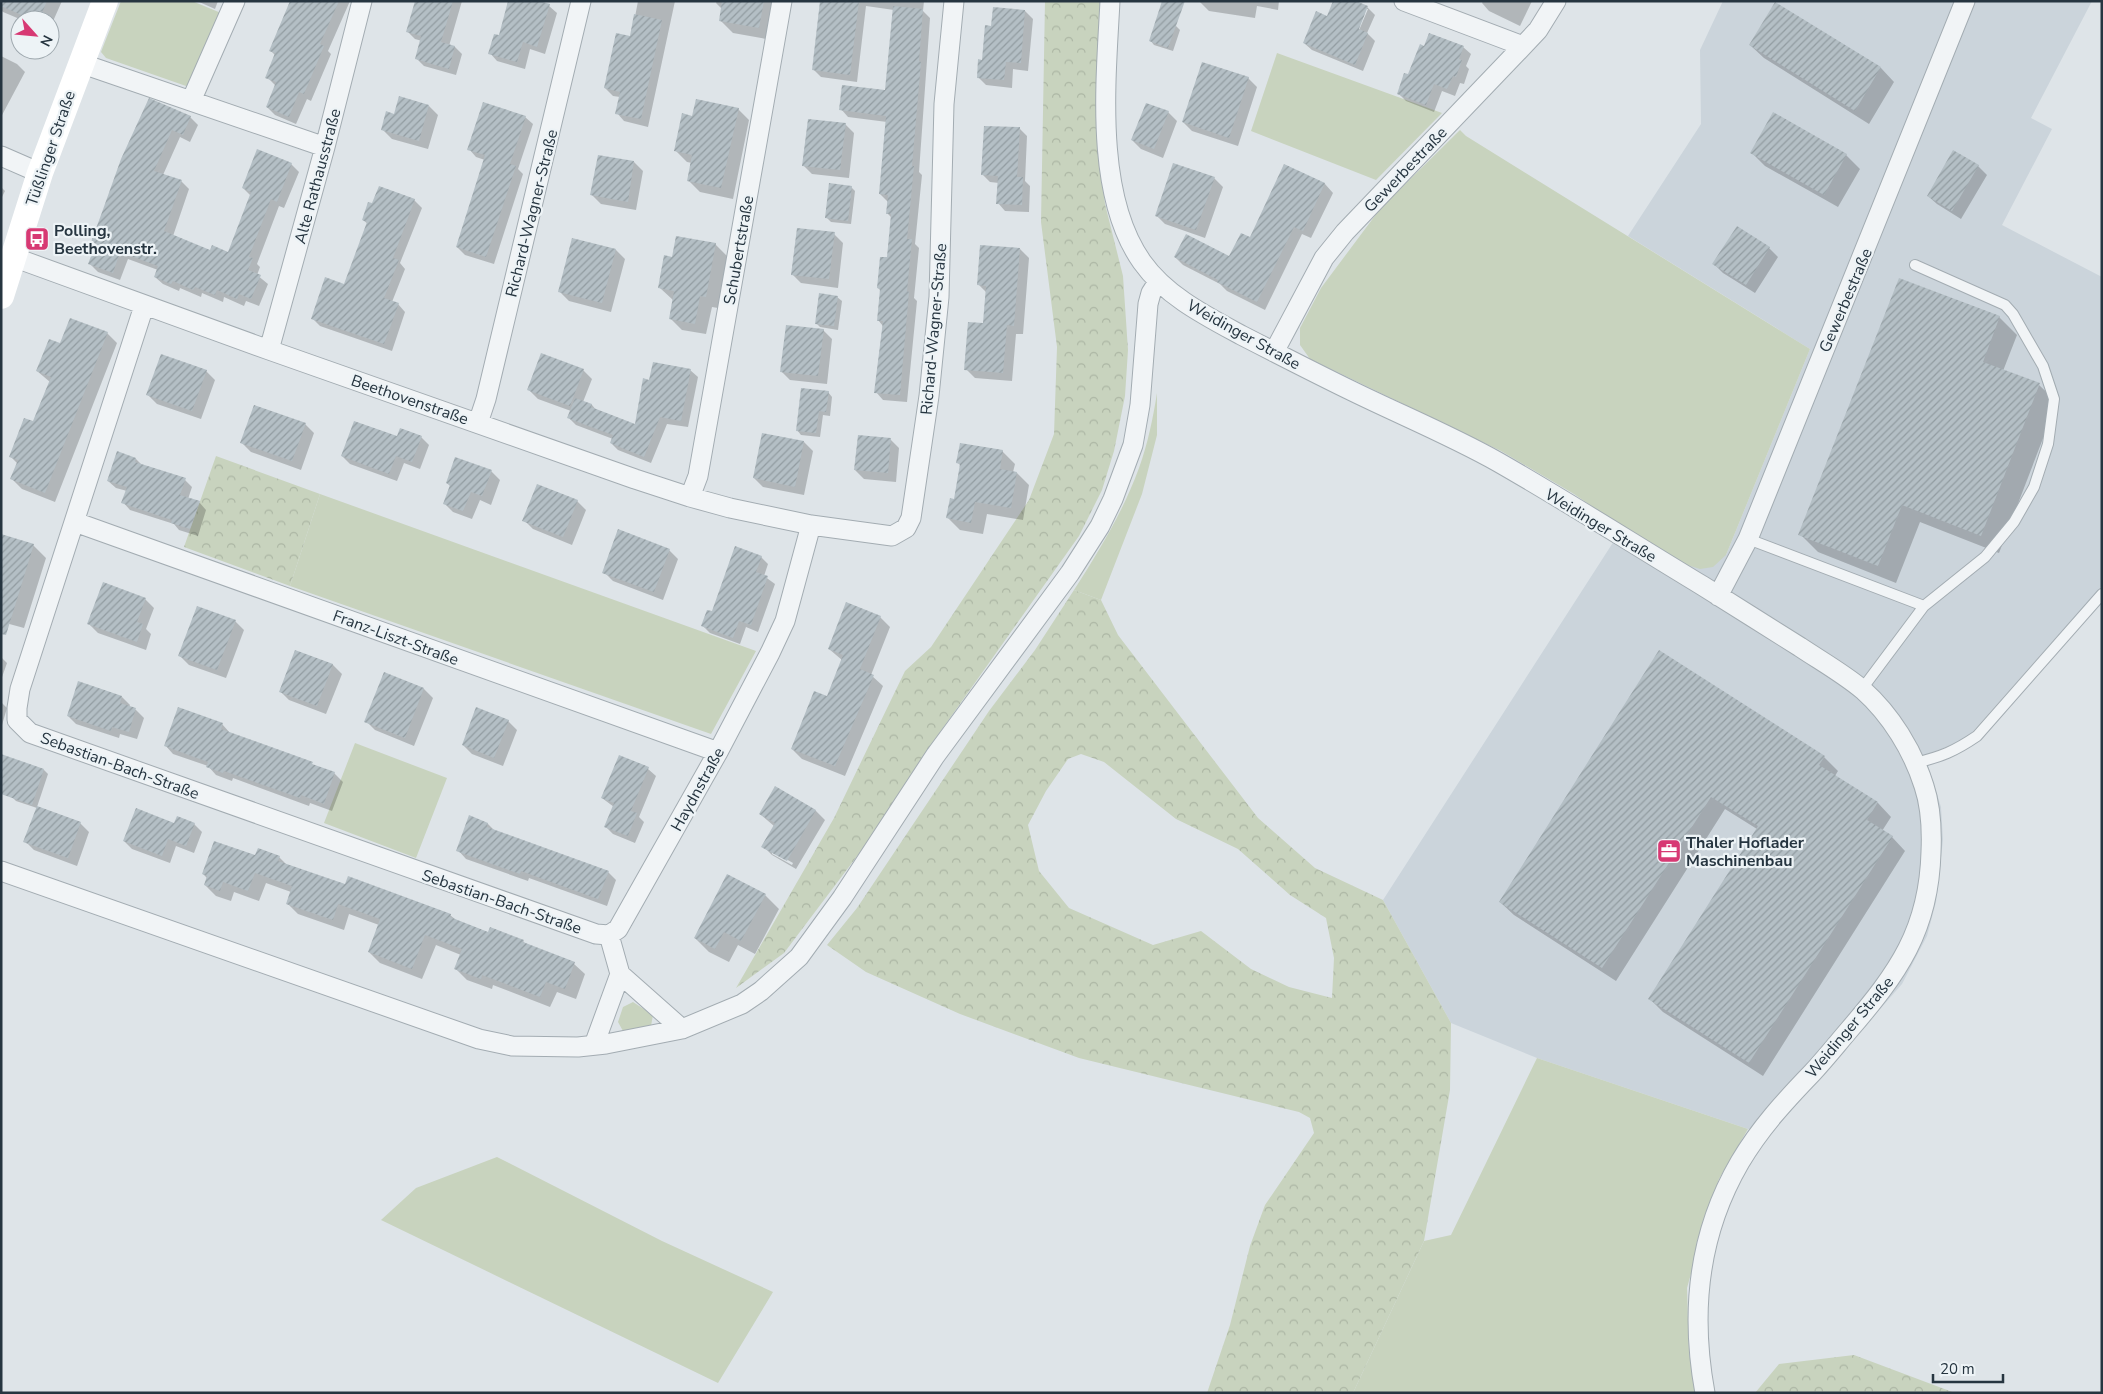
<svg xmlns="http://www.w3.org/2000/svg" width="2103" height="1394" font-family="'Nunito Sans',sans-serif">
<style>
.built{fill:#cbd4db}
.grass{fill:#c8d3be}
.forest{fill:url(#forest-crowns);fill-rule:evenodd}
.shadow{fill:#0003;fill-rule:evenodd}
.building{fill:url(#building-hatch)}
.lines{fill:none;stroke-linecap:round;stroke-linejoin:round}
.lane-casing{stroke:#a3acb2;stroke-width:12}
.street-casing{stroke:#a3acb2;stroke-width:21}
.lane{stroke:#f1f4f6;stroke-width:10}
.street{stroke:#f1f4f6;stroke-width:19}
.secondary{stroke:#fff;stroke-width:26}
.labels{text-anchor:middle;stroke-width:4.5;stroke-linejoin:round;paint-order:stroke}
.street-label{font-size:16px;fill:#263540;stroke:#edf3f6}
.poi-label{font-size:16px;font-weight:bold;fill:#263540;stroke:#edf3f6;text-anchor:start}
</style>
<defs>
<pattern id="forest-crowns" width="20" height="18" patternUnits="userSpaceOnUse" patternTransform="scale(1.25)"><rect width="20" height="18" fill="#c8d3be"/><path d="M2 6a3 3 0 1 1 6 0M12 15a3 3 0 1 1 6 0" fill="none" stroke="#acb6a4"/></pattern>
<pattern id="building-hatch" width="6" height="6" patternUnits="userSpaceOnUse" patternTransform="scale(1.25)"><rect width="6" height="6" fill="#b4bfc5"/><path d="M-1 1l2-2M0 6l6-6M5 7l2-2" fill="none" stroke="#929ca1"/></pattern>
</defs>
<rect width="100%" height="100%" fill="#dee4e8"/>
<path class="built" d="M1723,1h369l-61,117 21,11 -50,96 100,52v309l-135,152 -42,18 16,51 2,33 -7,62 -9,34 -25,48 -133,152 -232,-78 -86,-35 -68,-123 240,-373 103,28 84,-206 -182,-113 73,-112 -1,-74z"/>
<path class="grass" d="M121,1h71l29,12 -29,70 -6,3 -80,-28 -5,-6z
M1277,53l165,60 -66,67 -125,-49z
M1460,130l6,6 344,213 -84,206 -13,12 -13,2 -19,-6 -20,-9 -87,-60 -73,-43 -191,-92 -10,-14v-17l21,-40 59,-79z
M1157,393v42l-15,59 -41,106 -27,-10c25,-39 49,-78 65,-122 9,-25 14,-50 18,-75z
M320,494l436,157 -45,83 -421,-148z
M355,743l92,35 -31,80 -92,-35z
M633,1002l20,13 -2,11 -28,5 -5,-9 5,-15z
M1537,1058l211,71 -29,50 -22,62 -3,22 -7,25 2,64 6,41h-342l71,-152 27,-6z
M497,1157l165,84 111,51 -55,91 -337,-163 35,-32z"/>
<path class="forest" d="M1045,1h56l-5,114 9,89 18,72 5,74 -3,46 -11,55 -12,39 -23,46 -151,213 -58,90 -86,114 -48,35 98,-170 71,-147 26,-24 98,-147 25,-66 3,-87 -16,-125z
M216,456l104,38 -30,92 -106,-39z
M1074,590l27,10 17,35 140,183 57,50 68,32 68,123 -1,67 -26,151 -71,152h-146l23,-68 20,-79 15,-41 49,-72 -4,-15 -11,-6 -220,-54 -119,-44 -94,-42 -39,-27 30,-37 132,-197 46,-61zM1081,754l23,8 72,57 62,30 52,46 36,23 8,40 -2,40 -43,-11 -38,-18 -50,-38 -48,14 -84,-37 -30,-37 -11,-46 18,-34 22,-32z
M1854,1355l101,38h-200l24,-29z"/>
<path class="shadow" d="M1,1h61l-12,27v-8h-28l-19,-8 -2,-2z
M197,1h21l-3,8z
M301,1h49l-22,50 3,3 -20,47 -4,-2 -11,25 -21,-9 -8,-8 9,-21 -9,-9 9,-21 -6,-6z
M416,1h46l-13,45 6,1 7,7 -6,21 -32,-9 -7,-7 5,-18 -7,-2 -7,-7z
M638,1h37l-27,126 -24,-6 -7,-8 3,-16 -7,-1 -8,-8 26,-50z
M717,1h61l-6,39 -39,-7 -13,-13 2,-11 -6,-6z
M842,1h82l-1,10 7,7 -11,154 3,3 -7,69 4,4 -5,50 3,3 -10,101 -24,-2 -7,-8 7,-66 -5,-6 3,-29 -3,-3 10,-29 4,-41 -5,-5 1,-11 -8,-8 7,-72 -39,-5 -7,-8 45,-17 8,-82 -28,-4 -9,76 -36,-5 -8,-8z
M1199,1h80l-1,9 -21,-4 -2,12 -46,-7z
M1483,1h49l-12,25 -31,-15 -7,-8z
M1776,4l105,64 13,14 -25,42 -105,-66 -14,-13z
M549,6l8,7 -12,41 -15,-5 -5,20 -28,-8 -7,-8 9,-16z
M1367,7l8,8 -8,18 8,8 -12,30 -51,-21 -8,-7 24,-25zM1365,9h3l-11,26 -2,-1z
M1025,11l8,8 -5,52 -15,-2 -1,19 -26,-3 -8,-8 14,-50z
M1176,26l4,4 -7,21 -19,-6 -4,-5z
M1425,47h38l8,7 -5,12 3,3 -5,15 -4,-1 -5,13 -13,-5 -8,21 -28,-11 -8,-8z
M1,56l16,8 8,8 -24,45z
M1248,78l9,9 -19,59 -46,-15 -9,-9z
M429,106l9,9 -10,34 -36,-10 -9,-9 12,-15z
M738,109l11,11 -16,79 -33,-7 -12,-12 4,-17 -5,-1 -12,-12 18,-33z
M1168,112l9,9 -14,37 -22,-9 -9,-9z
M190,117l8,8 -8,17 -10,-5 -17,38 18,6 8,8 -16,47 38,16 17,2 23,-58 -8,-8 48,-24 8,8 -15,36 -5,-2 -22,58 3,3 -3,8 11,9 -9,22 -13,-5 -2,5 -20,-9 -1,5 -21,-9 -1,4 -21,-9 -1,3 -16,-7 -8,-7 3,-7 -30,-11 -8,21 -22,-8 -8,-8 7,-19 -4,-4 29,-82z
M525,117l8,7 -15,45 5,5 -29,90 -29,-9 -8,-8 28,-87 -9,-3 -7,-8z
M845,124l9,9 -5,45 -37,-4 -9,-9z
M1020,129l7,7 -2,45 5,5 -1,26 -24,-1 -7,-8 1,-20 -9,-1 -7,-7z
M1752,153l94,2 14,14 -22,38 -73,-41z
M634,162l9,9 -7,39 -35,-6 -9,-9z
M1285,165l40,19 8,9 -22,45 -9,-4 -37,76 -38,-19 -7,-7 -37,-19 -8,-8 55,1 20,-19z
M1978,166l9,9 -26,44 -24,-15 -9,-8z
M1214,178l9,9 -18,51 -40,-14 -9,-9z
M1,187l4,4 -4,8z
M851,187l4,4 -4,33 -20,-2 -4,-4z
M414,200l8,8 -22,55 5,6 -13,33 6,2 7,8 -13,39 -72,-25 -8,-8 33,-32 23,-62 -5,-4z
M1737,228l32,20 9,9 -23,36 -32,-20 -9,-9z
M834,234l9,9 -5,45 -37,-5 -9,-9z
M573,239l43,11 9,9 -14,53 -42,-11 -9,-9z
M715,244l12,12 -9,52 -6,-1 -6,27 -24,-4 -12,-12 3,-18 -13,-12 13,-30z
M1020,249l9,9 -6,76h-7l-4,47 -37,-3 -9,-9 18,-44 3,-32 -9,-9z
M837,297l5,4 -4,29 -18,-3 -4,-4z
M1999,317l18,18 -14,36 36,14 18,17 -58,151 -79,-31 -24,61 -78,-31 -18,-18z
M823,330l9,9 -5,45 -37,-4 -9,-9z
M107,333l10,10 -62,159 -33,-13 -10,-10 6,-15 -7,-7 23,-34 16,-41 -13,-11z
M583,370l9,9 -9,23 9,3 5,6 38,15 15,-45 40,-11 8,7 -10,50 -21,-3 -16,39 -33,-13 -7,-7 2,-4 -37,-14 -7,-7 2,-7 -33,-12 -9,-9z
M206,371l9,9 -14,39 -44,-15 -9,-9z
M828,392l4,5 -2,19 -7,-1 -3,22 -19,-2 -4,-5z
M305,424l9,9 -13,37 -50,-18 -9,-9z
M421,437l8,8 -9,24 -16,-6 -7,18 -47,-17 -8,-8 55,-18z
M890,439l9,9 -3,34 -32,-3 -9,-9z
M804,442l9,9 -9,44 -41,-8 -9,-9z
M1002,451l13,13 -2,8 4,1 12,12 -6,35 -36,-6 -4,20 -23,-4 -12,-12 7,-18 6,-34 -3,-3z
M118,453l18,6 6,6 43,15 7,7 -4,12 11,3 7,8 -8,26 -19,-6 -5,-6 -44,-14 -7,-8 4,-11 -11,-3 -8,-7z
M491,471l9,9 -9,25 -11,-5 -8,19 -19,-7 -9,-9 7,-16 -4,-4z
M577,501l9,9 -14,35 -39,-16 -9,-9z
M33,545l13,13 -22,70 -22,-6z
M669,550l9,9 -15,41 -50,-19 -9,-9z
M761,557l7,7 -4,12 11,8 -17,48 -12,-5 -6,17 -30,-11 -7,-7z
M145,599l9,9 -8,21 5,5 -5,16 -48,-17 -9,-9z
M880,617l10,10 -19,48 12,11 -38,90 -43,-17 -10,-10 36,-51 14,-38 -13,-11z
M235,621l9,9 -18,48 -37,-13 -9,-9z
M295,652l38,13 9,9 -16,40 -37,-14 -9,-9z
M1659,652l165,105 14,14 -3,5 43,27 13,14 -9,14 10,6 13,14 -142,225 -100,-64 -13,-13 107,-170 -32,-20 -109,172 -102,-66 -14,-13z
M1,657l6,6 -6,17z
M384,674l40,15 9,9 -19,48 -39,-16 -9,-9z
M122,697l8,8 -1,2 7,3 8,8 -7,21 -17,-5 -1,4 -43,-14 -8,-8z
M1,702l6,6 -5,17h-1z
M508,721l9,9 -14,36 -31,-12 -9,-9z
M222,724l8,9 104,40 9,9 -11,29 -22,-8 -1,3 -76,-28 -1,3 -16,-6 -8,-9 -35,-12 -8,-9z
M1,756l43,14 4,4 -11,33 43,16 9,9 -12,34 -43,-16 -9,-9 12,-33 -21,-7 -4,-4z
M648,769l8,7 -17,41 5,5 -9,21 -22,-9 -7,-7 8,-20 -12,-9z
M775,788l41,23 9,9 -29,49 -24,-14 -9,-9 11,-20 -14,-12zM772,851l21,12 -1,2 -20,-11z
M194,824l8,8 -8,21 -18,-7 -6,17 -38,-14 -8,-8 51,-16z
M488,824l7,7 113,41 8,8 -9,26 -78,-28 -1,3 -62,-22 -8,-9z
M256,857h23l9,9 58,19 104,30 6,5 33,13 34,8 4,5 47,18 11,10 -9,25 -19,-7 -7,15 -57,-22 -1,4 -25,-9 -11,-11 5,-14 -25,-10 -14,34 -42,-16 -11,-11 10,-27 -30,-11 -5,16 -46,-16 -11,-11 4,-11 -25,-9 -7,18 -25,-9 -3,9 -15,-5 -11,-11 2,-7 -4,-4z
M765,895l14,14 -24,45 -17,-9 -9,17 -20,-10 -14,-14z"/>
<path class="building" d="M1,1h46l-8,19h-6l-32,-14z
M290,1h49l-19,43 4,2 -20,48 -5,-2 -10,25 -23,-10 10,-25 -11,-4 10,-25 -6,-2z
M415,1h38l-12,41 14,4 -6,23 -34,-10 6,-23 -15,-4z
M508,1h31l11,3 -13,43 -14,-5 -6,20 -29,-8 6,-20 5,1z
M722,1h42l-5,27 -40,-7z
M820,1h39l-9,74 -38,-5z
M1162,1h23l-17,47 -19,-7z
M1333,1h23l12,5 -9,23 9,4 -13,32 -52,-22 13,-32 11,5z
M1775,2l106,65 -26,44 -106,-66z
M893,6l30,3 -4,52 2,1 -9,104h2l-7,73h5l-5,52 2,1 -9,103 -26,-2 9,-72h-6l3,-32 -3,-1 3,-31h7l4,-43h-5l2,-19 -9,-1 7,-78 -47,-6 3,-25 43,5z
M993,7l32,3 -4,53 -15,-1 -2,18 -27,-2 1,-19 4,1 3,-35 6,1z
M634,14l28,6 -21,99 -26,-5 5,-22 -16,-4 12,-55 14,3z
M1429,33l35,13 -5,13 3,1 -6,17 -3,-1 -6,13 -13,-5 -8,21 -29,-11 7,-21 4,1 12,-30 4,2z
M1202,62l47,15 -20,61 -47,-16z
M399,96l30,9 -10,36 -38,-11 5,-19 8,3z
M149,98l42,18 -8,19 -11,-5 -18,41 28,9 -18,51 46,19 2,-5 16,7 23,-60 -9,-4 15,-39 35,14 -15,39 -6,-3 -22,58 4,1 -5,12 13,5 -10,24 -12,-5 -2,5 -20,-9 -2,5 -20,-8 -2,3 -20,-9 -2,3 -17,-7 4,-11 -38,-14 -7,21 -25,-9 8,-21 -5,-1 10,-27 20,-56z
M696,99l43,9 -18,80 -34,-7 5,-26 -18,-4 8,-38 10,3z
M483,102l43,14 -16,48 6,2 -30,91 -30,-10 29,-92 -18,-5z
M1146,103l23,8 -15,38 -23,-9z
M1773,112l74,42 -23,41 -74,-42z
M808,119l38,4 -6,47 -38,-4z
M984,126l36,1 -3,50h6l-1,28 -26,-1 2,-28 -17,-1z
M1953,150l26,15 -27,46 -25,-15z
M598,155l36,6 -6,41 -38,-7z
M1173,163l42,14 -19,53 -41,-14z
M1284,164l41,19 -22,48 -9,-4 -37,75 -40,-20 1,-2 -44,-23 12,-23 43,22 12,-23 9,4z
M829,183l23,3 -4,35 -23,-3z
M379,186l36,13 -22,59 6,2 -15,38 15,5 -15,41 -73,-25 14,-42 19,7 23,-62 -5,-2 6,-18 4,1z
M1737,226l33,21 -24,38 -34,-21z
M797,228l38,4 -6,47 -38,-4z
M676,236l40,7 -10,54 -6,-1 -5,28 -26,-5 5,-28 -16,-3 6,-33 8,2z
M572,238l44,11 -14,54 -44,-11z
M980,245l40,3 -6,78 -7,-1 -4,48 -39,-3 4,-48 15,1 3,-37 -9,-1z
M1899,278l101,38 -17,46 57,21 -59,153 -79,-31 -24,61 -80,-31z
M819,293l19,3 -4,30 -19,-2z
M70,318l38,14 -63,161 -35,-14 8,-19 -9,-3 15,-39 9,3 18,-44 -15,-6 13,-32 11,4z
M786,325l38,4 -6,47 -38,-4z
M541,353l43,16 -14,37 -43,-16z
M161,354l46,16 -15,41 -46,-16z
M653,362l38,7 -10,52 -21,-4 -16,40 -34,-14 3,-8 -46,-17 8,-20 17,6 -1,3 44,17 8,-46 6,2z
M801,388l28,3 -3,21 -7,-1 -3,22 -20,-2z
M254,405l52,18 -14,38 -52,-18z
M354,421l43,15 3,-8 22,8 -10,26 -16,-6 -7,18 -48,-18z
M762,433l42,8 -9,46 -42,-9z
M858,435l33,3 -3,35 -34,-3z
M960,443l43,7 -3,19 17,3 -6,36 -36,-6 -4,21 -25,-5 4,-20 4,1 6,-35 -4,-1z
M117,451l19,7 -1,4 51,16 -6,17 20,6 -10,28 -19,-6 1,-3 -51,-17 6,-16 -20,-6z
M455,457l37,13 -10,26 -11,-4 -8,19 -20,-7 7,-19 -4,-2z
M537,484l41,16 -15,37 -41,-16z
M618,529l52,20 -16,43 -52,-19z
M1,534l33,10 -28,91 -5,-1z
M735,546l27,10 -6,16 12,4 -17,49 -12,-4 -6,17 -32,-12 6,-16 5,1z
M103,582l43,16 -9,24 6,2 -6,18 -50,-18z
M846,602l35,14 -21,53 14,6 -39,91 -44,-17 23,-58 13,5 16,-41 -15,-6z
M197,606l39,14 -19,50 -39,-14z
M295,650l38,14 -16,42 -38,-14z
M1659,650l166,106 -6,9 59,37 -11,18 26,16 -144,227 -101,-64 110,-173 -47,-29 -109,171 -103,-66z
M384,672l40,16 -19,50 -41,-16z
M78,681l44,15 -2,7 16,5 -7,24 -17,-5 -1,4 -44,-15z
M178,707l45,16 -2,6 92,33 -1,2 23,8 -11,32 -23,-9 -1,3 -76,-27 -1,2 -17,-6 2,-5 -44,-16z
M476,707l33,13 -15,38 -32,-13z
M1,754l43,15 -12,36 -31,-11z
M619,755l30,12 -18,44 6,2 -9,23 -24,-9 10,-24 -13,-5z
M775,786l41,24 -29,51 -26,-14 14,-24 -16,-9z
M37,806l44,16 -13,36 -45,-16z
M136,808l38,15 3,-7 18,7 -9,23 -18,-7 -6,17 -39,-15z
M469,815l19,8 -1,4 122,44 -11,28 -77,-28 -1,3 -64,-23z
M214,841l41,14 3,-7 22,8 -2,5 67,23 3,-8 103,38 -1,3 38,15 2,-5 34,13 -1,2 52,20 -10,27 -19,-7 -6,15 -58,-22 -1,4 -27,-10 8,-20 -37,-14 -13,34 -44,-17 12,-33 -42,-15 -5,16 -47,-16 6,-18 -37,-13 -7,18 -25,-9 -3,9 -16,-6 3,-9 -5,-2z
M727,874l39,20 -25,47 -17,-9 -9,17 -21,-11z"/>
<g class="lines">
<defs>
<path id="lane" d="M1748,539l176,67
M1862,689l62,-83 61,-49 29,-35 20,-35 14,-43 6,-45 -11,-33 -30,-52 -8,-9 -90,-40
M1915,763c26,-6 40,-12 62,-27l125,-142"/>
<path id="street" d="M1110,1c-4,79 -16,193 32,261 24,34 64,54 99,73 37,19 74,38 111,56 49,24 100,45 146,71 70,40 137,83 205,124 32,20 65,41 97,61 21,14 44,27 63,43 28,25 50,61 61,96 7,21 8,44 7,66 -2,78 -33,121 -82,178 -12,14 -24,29 -37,43 -27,28 -52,55 -72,89 -42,72 -50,150 -35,231
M1404,1l119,45
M80,63l245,84
M191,101l44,-100
M1,156l39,17
M13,257l256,93 366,129 55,18 40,11 81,17 81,11 14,-8 5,-10 18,-122 10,-99 5,-193 10,-103
M144,306l-124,383 -3,19v12l13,13 566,201 13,1
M269,350l56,-203 37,-146
M1274,352l50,-94 21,-26 178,-186 15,-16 18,-29
M478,423l8,-24 95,-398
M690,497l8,-21 84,-475
M75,522l643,230
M1718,596l30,-57 217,-538
M1,871l478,168 33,7 66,1 28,-3 76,-15 60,-25 19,-13 38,-34 43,-59 93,-142 135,-183 30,-47 13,-27 20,-54 7,-40 8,-101 3,-11 7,-11
M620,974l62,55
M594,1045l26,-71 -11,-39 9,-6 100,-177 52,-99 15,-32 26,-96"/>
</defs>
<use href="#lane" class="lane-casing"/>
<use href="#street" class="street-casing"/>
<use href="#lane" class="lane"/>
<use href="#street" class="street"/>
<path class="secondary" d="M1,296l39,-123 65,-172"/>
</g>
<defs>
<symbol id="bus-square" viewBox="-11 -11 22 22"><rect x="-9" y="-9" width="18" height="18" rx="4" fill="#d73973" stroke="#edf3f6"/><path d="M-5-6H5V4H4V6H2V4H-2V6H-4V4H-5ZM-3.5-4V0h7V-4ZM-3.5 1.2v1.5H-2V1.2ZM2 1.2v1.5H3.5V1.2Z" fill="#fff"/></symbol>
<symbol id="office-square" viewBox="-11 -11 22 22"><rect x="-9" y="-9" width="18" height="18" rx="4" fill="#d73973" stroke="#edf3f6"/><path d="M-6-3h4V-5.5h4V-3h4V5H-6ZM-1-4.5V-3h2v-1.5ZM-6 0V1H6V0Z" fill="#fff"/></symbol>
</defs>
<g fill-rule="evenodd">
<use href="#bus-square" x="23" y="225" width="28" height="28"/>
<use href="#office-square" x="1655" y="837" width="28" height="28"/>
</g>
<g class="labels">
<g class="street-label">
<text transform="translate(50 148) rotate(-71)" y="6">Tüßlinger Straße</text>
<text transform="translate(1405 169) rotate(-46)" y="6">Gewerbestraße</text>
<text transform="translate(317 176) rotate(-75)" y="6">Alte Rathausstraße</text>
<text transform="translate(531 213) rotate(-76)" y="6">Richard-Wagner-Straße</text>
<text transform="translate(738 250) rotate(-80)" y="6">Schubertstraße</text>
<text transform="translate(1845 300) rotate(-67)" y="6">Gewerbestraße</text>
<text transform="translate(933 329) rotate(-85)" y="6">Richard-Wagner-Straße</text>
<text transform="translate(1244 334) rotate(29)" y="6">Weidinger Straße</text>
<text transform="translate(410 399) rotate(19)" y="6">Beethovenstraße</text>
<text transform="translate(1601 525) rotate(31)" y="6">Weidinger Straße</text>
<text transform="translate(396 637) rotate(20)" y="6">Franz-Liszt-Straße</text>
<text transform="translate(120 765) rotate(20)" y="6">Sebastian-Bach-Straße</text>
<text transform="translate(697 789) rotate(-61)" y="6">Haydnstraße</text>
<text transform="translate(502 901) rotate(19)" y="6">Sebastian-Bach-Straße</text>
<text transform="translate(1849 1027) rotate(-50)" y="6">Weidinger Straße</text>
</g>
<g class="poi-label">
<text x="54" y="236">Polling,<tspan x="54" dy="18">Beethovenstr.</tspan></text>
<text x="1686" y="848">Thaler Hoflader<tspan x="1686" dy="18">Maschinenbau</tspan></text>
</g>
</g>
<rect width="2103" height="1394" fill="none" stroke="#263540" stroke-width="5"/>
<g transform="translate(35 35) rotate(117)"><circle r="24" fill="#edf3f6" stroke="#9da7ad"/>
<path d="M0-4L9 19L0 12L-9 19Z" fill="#d73973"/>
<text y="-8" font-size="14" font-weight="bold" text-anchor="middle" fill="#263540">N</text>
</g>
<path d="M1933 1374v8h70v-8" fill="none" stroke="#263540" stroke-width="2.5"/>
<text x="1940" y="1374" font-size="15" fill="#263540" stroke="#edf3f6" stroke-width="4" paint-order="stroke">20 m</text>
</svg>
